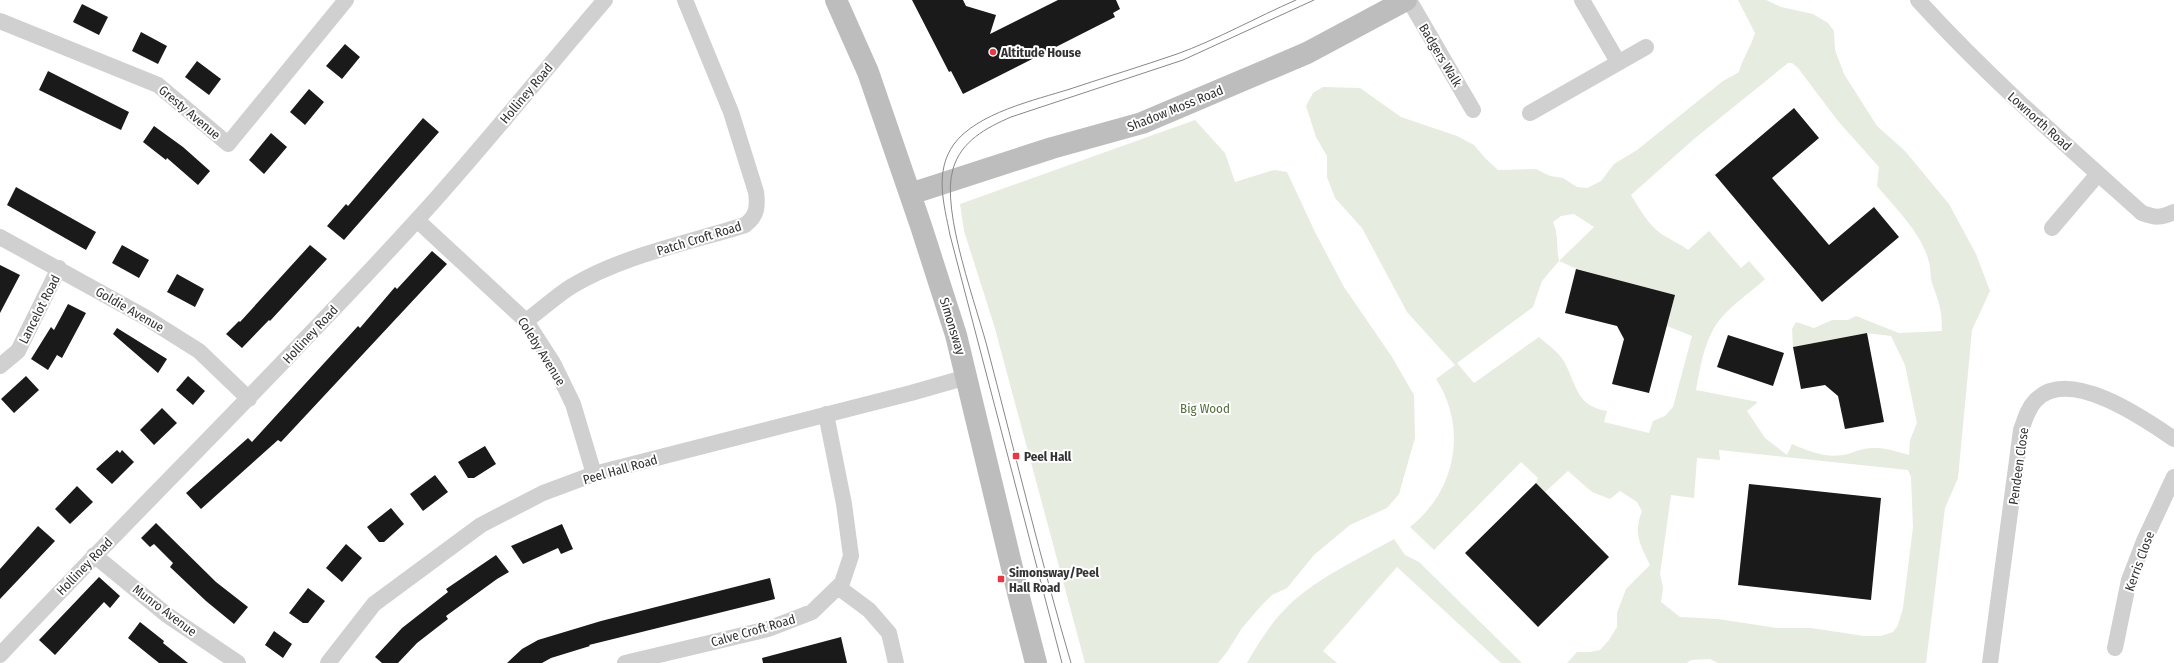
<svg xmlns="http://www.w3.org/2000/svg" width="2174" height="663" font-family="'Fira Sans Condensed',sans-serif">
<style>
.green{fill:#e6ecdf;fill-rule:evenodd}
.building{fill:#1a1a1a}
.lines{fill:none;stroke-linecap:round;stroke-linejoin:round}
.street{stroke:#d0d0d0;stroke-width:16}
.secondary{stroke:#bdbdbd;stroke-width:22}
.tram{stroke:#888;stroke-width:1}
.poi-dot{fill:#e63946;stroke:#fff;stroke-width:1.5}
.labels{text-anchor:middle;stroke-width:4;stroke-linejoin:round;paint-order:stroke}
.poi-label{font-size:13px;font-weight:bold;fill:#333;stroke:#fff;text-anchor:start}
.street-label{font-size:13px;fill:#333;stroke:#fff}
.park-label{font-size:13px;fill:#56703f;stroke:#fff}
</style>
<rect width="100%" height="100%" fill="#fff"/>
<path class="green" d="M1738,0h28l15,7 32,7 15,9 6,8 1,19 9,24 33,52 28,25 44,53 27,50 14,37 -18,39 -14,148 -13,30 -19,155h-208l-8,-4 -19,1 -4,3h-120l10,-11h13l10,-2 9,-10 8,-13v-14l9,-24 24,-24c-10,-21 -17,-31 -8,-54l-5,-9 -17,-11 -10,8 -18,-7 -24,-21 -23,21 -9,-9 2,-5 -17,-16 -87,88 -24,-23c46,-36 58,-99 26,-148l19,-14 -48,-53 -45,-84 -27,-30 -8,-21v-21l-11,-19 -10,-31 7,-13 10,-6 37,1 41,29 56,19 17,9 11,13 13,12 38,-1 14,7 13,2 14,9 10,1 14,-7 13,-17 23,-14 86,-69 16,-9c3,-13 12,-25 16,-39zM1788,63h4l6,5 40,53 41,46 -2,19c18,22 45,47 52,76 2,6 1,14 3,21 7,19 10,27 10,48l-43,2 -43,-17 -8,4h-16l-18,8 -18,-6 -4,7 1,18 74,-14 24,3 14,29 12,58 -7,17 -1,15c-11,-3 -22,-7 -33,-7 -13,-1 -22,5 -33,7 -18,3 -35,-4 -51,-11l-5,11 -22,-17 -18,-27 11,-9 -62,-12c4,-21 7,-43 18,-62 11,-19 35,-34 51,-49l-16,-18 -8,7 -32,-37 -21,19c-9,-7 -19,-11 -28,-17 -12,-9 -21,-25 -29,-38l63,-56zM1574,214l20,13 -35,34c-3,-14 0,-26 -6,-39l8,-6zM1559,261l18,8 98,26 -8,31 25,10 -19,71 -8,9 -12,5 -4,12 -45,-11 3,-11c-30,-5 -30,-24 -42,-48 -6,-11 -17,-18 -26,-26l-65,46 -17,-20 76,-56 9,-26zM1719,450l189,20 3,7 2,50 -10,81 -5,17 -5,7 -12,4h-17l-53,-8h-34l-59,-9 -38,-2 -19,-15 2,-14 -3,-14 11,-79 23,3 3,-40 23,2z
M1195,120l30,33 10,29 39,-12 13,2 28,60 29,55 48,70 22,38 1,43 -16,56 -12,14 -37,17 -36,30 -27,33 -15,7 -11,11 -19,22 -15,24 -9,11h-133l-91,-338 -30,-94 -4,-27z
M1394,539l11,16 14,7 103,101h-21l-104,-96 -74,84 14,12h-90c12,-21 25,-42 43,-59 29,-27 69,-45 104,-65z"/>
<path class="building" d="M912,0h51l3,6 30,9 -6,19 68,-34h58l4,9 -7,4 2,4 -152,77 -12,-23 -2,1z
M82,4l26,13 -9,18 -26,-13z
M141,32l26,14 -9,18 -26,-13z
M345,44l15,13 -18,22 -16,-13z
M197,61l24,18 -12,16 -24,-18z
M48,71l81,41 -8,18 -82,-40z
M309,89l15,13 -19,23 -15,-13z
M1794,108l25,30 -47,40 57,67 45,-38 25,30 -77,65 -107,-127z
M423,118l16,14 -95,108 -17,-14 19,-22 2,2z
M154,126l29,21 27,24 -12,14 -31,-27 -1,2 -23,-18z
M271,133l16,14 -23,27 -15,-14z
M16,187l80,45 -10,18 -79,-45z
M122,245l27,15 -10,18 -27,-15z
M310,245l17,14 -57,62 -1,-1 -27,28 -16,-14 13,-13 1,1z
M432,251l15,13 -166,178 -3,-2 -77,69 -15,-16 62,-55 4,4 106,-116 2,2 35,-41 2,2z
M0,265l20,10 -20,38z
M1576,269l99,26 -26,98 -37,-9 12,-45 -7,-13 -52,-13z
M177,274l27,15 -9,18 -28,-15z
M68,304l18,9 -24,45 -5,-3 -9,15 -17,-11 20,-32 3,3z
M117,328l50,31 -9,14 -45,-39z
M1867,333l17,89 -39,7 -7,-33 -13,-11 -24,4 -8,-42z
M1728,335l56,18 -11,33 -56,-19z
M26,376l13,14 -25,23 -13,-14z
M188,376l17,15 -12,14 -17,-15z
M162,408l15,15 -23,22 -14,-15z
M485,446l11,18 -22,14h-6l-10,-16z
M117,450l3,3 2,-3 12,12 -22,22 -16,-15z
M435,475l13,17 -25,19 -13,-17z
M1536,483l73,74 -71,70 -73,-74z
M1749,484l132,14 -10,102 -133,-15z
M77,486l16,16 -23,22 -15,-15z
M391,508l13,16 -20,18h-5l-12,-15z
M156,523l60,59 32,25 -14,17 -28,-23 -36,-34 3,-4 -19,-19 -4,3 -9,-9z
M562,524l11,25 -12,5 -3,-6 -35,16 -12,-18z
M38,526l17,15 -55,58v-30z
M346,544l16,14 -20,24 -16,-14z
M496,555l13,17 -12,7 -51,37 2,3 -31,24 -19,20h-16l-7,-6 27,-29 46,-36 -2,-3z
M99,577l21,19 -10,12 -6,-6 -49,53 -16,-15z
M770,578l5,21 -186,46 1,1 -39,12 -9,5h-35l15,-14 16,-9 63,-19z
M308,588l17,13 -17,22h-5l-14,-10z
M140,622l24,19 -1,2 25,20h-29l-31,-25z
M274,631l18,13 -9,14 -18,-13z
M841,637l6,26h-84l-1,-5z"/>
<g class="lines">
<path class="street" d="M1409,0l64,110
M1582,0l36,62
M1918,0c70,77 147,144 224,213 13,5 20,5 32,-1
M0,21l158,64 70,59 118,-144
M1530,113l116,-66
M417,220l109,101 27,42 20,41 21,70
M2052,228l46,-54
M0,237l145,80 54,34 50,48
M526,321c15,-11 30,-25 46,-35 52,-31 116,-43 173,-61 12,-9 13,-18 11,-33l-25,-80 -46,-112
M0,366l18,-15 41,-83
M94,555l73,60 71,48
M838,587l31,23 20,23 7,30
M2115,648l14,-68 15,-39 30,-64
M0,655c137,-146 281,-286 416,-434 65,-71 126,-148 189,-221
M328,663l46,-59 107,-79 62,-32 51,-19 317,-81 56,-16
M625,663l143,-34 44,-17 30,-29 9,-27 -7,-52 -18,-90
M1990,663l31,-233c4,-11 7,-22 15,-30 33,-34 109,19 138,39"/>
<path class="secondary" d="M836,0l32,72 53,154 35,109 63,262 17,66
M910,194l142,-46 90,-25 165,-70 99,-53"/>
<path class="tram" d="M1062,663l-112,-428c-6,-31 -16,-63 4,-91 23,-31 81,-44 116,-55 36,-12 72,-23 107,-35 39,-14 80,-37 119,-54
M1071,663c-30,-102 -55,-206 -82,-309 -11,-45 -49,-143 -36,-185 8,-28 33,-41 58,-52l172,-57 131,-60"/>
</g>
<g class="poi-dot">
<circle cx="993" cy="52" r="4"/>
<rect x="1012" y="452" width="8" height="8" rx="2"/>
<rect x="997" y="575" width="8" height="8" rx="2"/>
</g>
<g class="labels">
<g class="poi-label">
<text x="1001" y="57">Altitude House</text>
<text x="1024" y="461">Peel Hall</text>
<text x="1009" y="577">Simonsway/Peel<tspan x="1009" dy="15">Hall Road</tspan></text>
</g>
<g class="street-label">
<text transform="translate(1441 55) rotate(59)" y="5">Badgers Walk</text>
<text transform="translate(526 93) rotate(-50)" y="5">Holliney Road</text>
<text transform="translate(1175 108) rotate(-22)" y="5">Shadow Moss Road</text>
<text transform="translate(190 112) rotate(40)" y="5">Gresty Avenue</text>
<text transform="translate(2040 121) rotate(42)" y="5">Lownorth Road</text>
<text transform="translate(699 238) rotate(-17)" y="5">Patch Croft Road</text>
<text transform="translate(39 309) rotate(-63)" y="5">Lancelot Road</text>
<text transform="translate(130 309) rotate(30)" y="5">Goldie Avenue</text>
<text transform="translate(953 326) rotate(73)" y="5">Simonsway</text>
<text transform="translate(310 334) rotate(-47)" y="5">Holliney Road</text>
<text transform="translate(542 351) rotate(58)" y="5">Coleby Avenue</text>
<text transform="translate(2018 466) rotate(-82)" y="5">Pendeen Close</text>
<text transform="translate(620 469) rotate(-16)" y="5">Peel Hall Road</text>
<text transform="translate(2139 561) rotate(-70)" y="5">Kerris Close</text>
<text transform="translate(84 566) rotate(-46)" y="5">Holliney Road</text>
<text transform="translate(165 610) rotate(37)" y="5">Munro Avenue</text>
<text transform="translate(753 630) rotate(-16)" y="5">Calve Croft Road</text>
</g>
<g class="park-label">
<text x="1205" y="413">Big Wood</text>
</g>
</g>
</svg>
